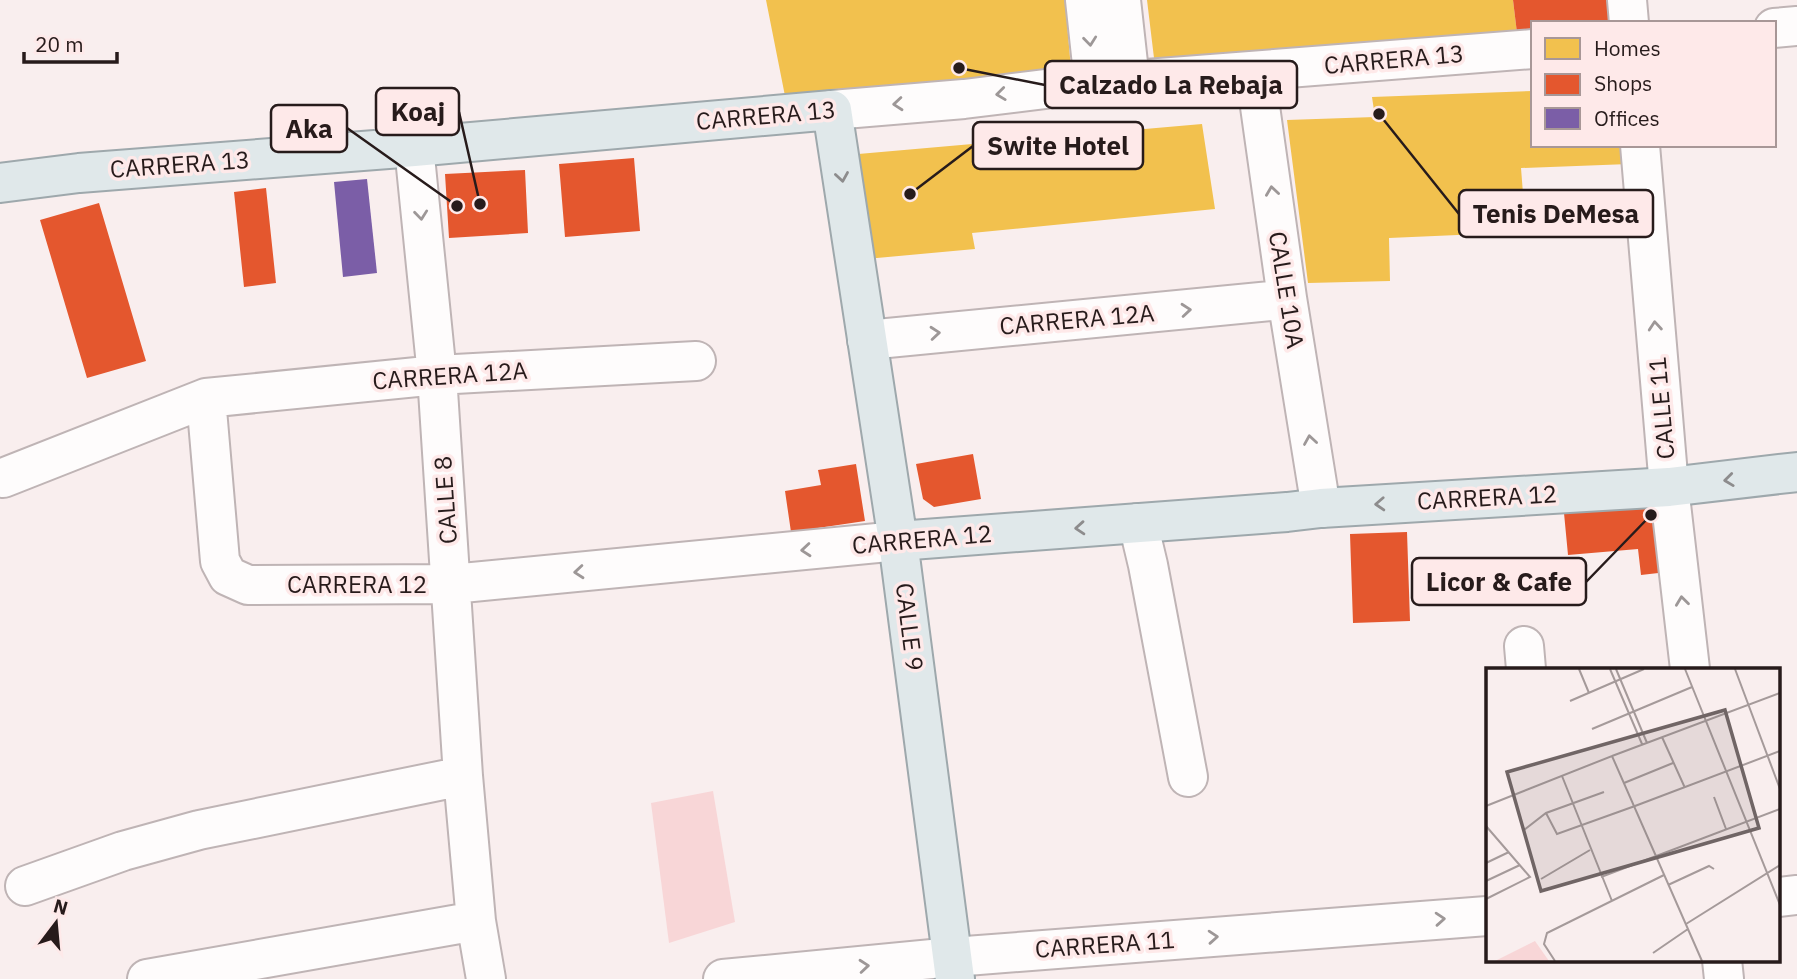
<svg xmlns="http://www.w3.org/2000/svg" width="1797" height="979" font-family="'IBM Plex Sans',sans-serif">
<style>
.green{fill:#f8d6d7}
.homes{fill:#f2c14e}
.shops{fill:#e4572e}
.offices{fill:#7b5ea7}
.lines{fill:none;stroke-linecap:round;stroke-linejoin:round}
.minor-casing{stroke:#bfb4b5;stroke-width:42}
.major-casing{stroke:#9ea8ac;stroke-width:42}
.minor{stroke:#fefcfc;stroke-width:38}
.major{stroke:#e0e8ea;stroke-width:38}
.oneway{stroke:#9d9797}
.oneway2{stroke:#8d8c8d}
.labels{text-anchor:middle;stroke-width:7;stroke-linejoin:round;paint-order:stroke}
.street-label{font-size:24px;fill:#271b1b;stroke:#fee9e9}
.inset-road{fill:none;stroke:#a59a9a;stroke-width:2}
.view{fill:#706565;fill-opacity:0.15;stroke:#706565;stroke-width:3.5}
.inset-edge{fill:none;stroke:#271b1b;stroke-width:3.5}
.leader{fill:none;stroke:#271b1b;stroke-width:2.5}
.callout-dot{fill:#271b1b;stroke:#fee9e9;stroke-width:2.5}
.callout{fill:#fee9e9;stroke:#271b1b;stroke-width:2.5}
.callout-label{font-size:26px;text-anchor:middle;font-weight:bold;fill:#271b1b}
</style>
<rect width="100%" height="100%" fill="#f9eeee"/>
<path class="green" d="M713,791l22,131 -66,21 -18,-140z"/>
<path class="homes" d="M766,0h299l6,69 -286,27z
M1147,0h366l4,33 -284,22 -79,3z
M1533,91v54h94l2,19 -108,4 5,64 -137,6 1,43 -82,2 -21,-163 88,-3 -3,-20z
M1202,124l13,85 -243,24 3,16 -109,10 -19,-104z"/>
<path class="shops" d="M1513,0h95l2,23h-77v9l-16,1z
M634,158l6,73 -75,6 -6,-73z
M525,170l3,63 -79,5 -4,-64z
M266,188l10,95 -32,4 -10,-95z
M99,203l47,158 -59,17 -47,-158z
M973,454l8,45 -47,8 -11,-8 -7,-35z
M856,464l9,57 -74,11 -6,-41 36,-6 -3,-15z
M1660,505l7,67 -26,3 -3,-26 -70,6 -4,-42z
M1407,532l3,89 -57,2 -3,-89z"/>
<path class="offices" d="M367,179l10,94 -34,4 -9,-95z"/>
<g class="lines">
<defs>
<path id="minor" d="M1085,0l9,83
M1121,0l9,81
M1627,0l2,23
M1774,28l23,-2
M1255,71l32,227 34,210
M832,110l132,-11 130,-16 439,-34
M1640,145l29,342 21,182
M414,147l23,228 26,401 13,145 10,58
M867,340l404,-39 16,-3
M206,398l14,163 8,15 20,9 204,-1 446,-43
M3,478l203,-80 231,-23 259,-14
M1138,523l10,42 40,212
M1524,646l2,23
M25,886l98,-35 76,-21 264,-54
M1778,897l19,-2
M1722,960l2,19
M147,979l329,-58
M723,979l230,-22 534,-41"/>
<path id="major" d="M0,183l79,-10 335,-26 418,-37 66,431 57,438
M898,541l389,-29 34,-4 348,-21 128,-15"/>
</defs>
<use href="#minor" class="minor-casing"/>
<use href="#major" class="major-casing"/>
<use href="#minor" class="minor"/>
<use href="#major" class="major"/>
</g>
<defs><path id="oneway-chevron" d="M-2-3.5L2.5 0L-2 3.5" fill="none" stroke-width="1.6" stroke-linecap="round" stroke-linejoin="round" transform="scale(1.75)"/></defs>
<g class="oneway">
<use href="#oneway-chevron" transform="translate(1090 41) rotate(84)"/>
<use href="#oneway-chevron" transform="translate(1001 94) rotate(173)"/>
<use href="#oneway-chevron" transform="translate(898 104) rotate(175)"/>
<use href="#oneway-chevron" transform="translate(1272 191) rotate(-98)"/>
<use href="#oneway-chevron" transform="translate(421 215) rotate(84)"/>
<use href="#oneway-chevron" transform="translate(1186 310) rotate(-5)"/>
<use href="#oneway-chevron" transform="translate(1655 326) rotate(-95)"/>
<use href="#oneway-chevron" transform="translate(935 333) rotate(-5)"/>
<use href="#oneway-chevron" transform="translate(1310 440) rotate(-99)"/>
<use href="#oneway-chevron" transform="translate(806 550) rotate(175)"/>
<use href="#oneway-chevron" transform="translate(579 572) rotate(175)"/>
<use href="#oneway-chevron" transform="translate(1682 601) rotate(-97)"/>
<use href="#oneway-chevron" transform="translate(1440 919) rotate(-4)"/>
<use href="#oneway-chevron" transform="translate(1213 937) rotate(-4)"/>
<use href="#oneway-chevron" transform="translate(864 966) rotate(-5)"/>
</g>
<g class="oneway2">
<use href="#oneway-chevron" transform="translate(842 177) rotate(81)"/>
<use href="#oneway-chevron" transform="translate(1729 480) rotate(173)"/>
<use href="#oneway-chevron" transform="translate(1380 504) rotate(177)"/>
<use href="#oneway-chevron" transform="translate(1080 528) rotate(176)"/>
</g>
<g class="labels">
<g class="street-label">
<text transform="translate(1394 60) rotate(-5)" y="8">CARRERA 13</text>
<text transform="translate(766 116) rotate(-5)" y="8">CARRERA 13</text>
<text transform="translate(180 165) rotate(-4)" y="8">CARRERA 13</text>
<text transform="translate(1286 290) rotate(81)" y="8">CALLE 10A</text>
<text transform="translate(1077 320) rotate(-5)" y="8">CARRERA 12A</text>
<text transform="translate(450 376) rotate(-4)" y="8">CARRERA 12A</text>
<text transform="translate(1662 408) rotate(-95)" y="8">CALLE 11</text>
<text transform="translate(1487 498) rotate(-3)" y="8">CARRERA 12</text>
<text transform="translate(446 500) rotate(-94)" y="8">CALLE 8</text>
<text transform="translate(922 540) rotate(-5)" y="8">CARRERA 12</text>
<text x="357" y="593">CARRERA 12</text>
<text transform="translate(909 627) rotate(83)" y="8">CALLE 9</text>
<text transform="translate(1105 945) rotate(-4)" y="8">CARRERA 11</text>
</g>
</g>
<g transform="translate(1486 668)">
<rect width="294" height="294" fill="#f9eeee"/>
<path d="M49,273l14,20h-54z" fill="#f8d6d7"/>
<path class="inset-road" d="M93,1l10,24M124,1l32,75M130,1l31,74M199,1l95,236M249,1l45,120M84,33l74,-32M106,61l100,-42M176,69l23,51M126,88l168,-63M76,108l50,125M138,115l49,-20M228,129l12,32M0,138l126,-50 90,205M149,138l145,-55M60,145l11,21 78,-28M0,158l44,51 -44,22M38,162l22,-17 58,-21M0,195l23,-11M115,209l179,-68M55,211l49,-29M0,213l34,-16M182,217l41,-19 5,3M200,256l94,-59M167,285l35,-24M69,293l-11,-17 3,-11 117,-58"/>
<path class="view" d="M239,42l34,118 -218,63 -34,-119z"/>
<rect width="294" height="294" class="inset-edge"/>
</g>
<path class="leader" d="M959 68L1045 85M480 204L459 112M457 206L347 128M910 194L973 146M1379 114L1459 214M1651 515L1586 582"/>
<g class="callout-dot">
<circle cx="959" cy="68" r="7"/>
<circle cx="480" cy="204" r="7"/>
<circle cx="457" cy="206" r="7"/>
<circle cx="910" cy="194" r="7"/>
<circle cx="1379" cy="114" r="7"/>
<circle cx="1651" cy="515" r="7"/>
</g>
<g class="callout">
<rect x="1045" y="61" width="252" height="47" rx="7"/>
<rect x="376" y="88" width="83" height="47" rx="7"/>
<rect x="271" y="105" width="76" height="47" rx="7"/>
<rect x="973" y="122" width="170" height="47" rx="7"/>
<rect x="1459" y="190" width="194" height="47" rx="7"/>
<rect x="1412" y="558" width="174" height="47" rx="7"/>
</g>
<g class="callout-label">
<text x="1171" y="94">Calzado La Rebaja</text>
<text x="418" y="121">Koaj</text>
<text x="309" y="138">Aka</text>
<text x="1058" y="155">Swite Hotel</text>
<text x="1556" y="223">Tenis DeMesa</text>
<text x="1499" y="591">Licor &amp; Cafe</text>
</g>
<rect x="1531" y="21" width="245" height="126" fill="#fee9e9" stroke="#a89797" stroke-width="2"/>
<rect x="1545" y="38" width="35" height="21" fill="#f2c14e" stroke="#a89797" stroke-width="2"/>
<text x="1594" y="56" font-size="21" fill="#271b1b">Homes</text>
<rect x="1545" y="74" width="35" height="21" fill="#e4572e" stroke="#a89797" stroke-width="2"/>
<text x="1594" y="91" font-size="21" fill="#271b1b">Shops</text>
<rect x="1545" y="108" width="35" height="21" fill="#7b5ea7" stroke="#a89797" stroke-width="2"/>
<text x="1594" y="126" font-size="21" fill="#271b1b">Offices</text>
<g transform="translate(56 923) rotate(16)" stroke="#fee9e9" stroke-width="5" paint-order="stroke">
<path d="M0-5L12 26L0 18L-12 26Z" fill="#271b1b"/>
<text y="-10" font-size="19" font-weight="bold" text-anchor="middle" fill="#271b1b">N</text>
</g>
<path d="M24 52v10h93v-10" fill="none" stroke="#271b1b" stroke-width="3.5"/>
<text x="35" y="52" font-size="21" fill="#271b1b" stroke="#fee9e9" stroke-width="5" paint-order="stroke">20 m</text>
</svg>
